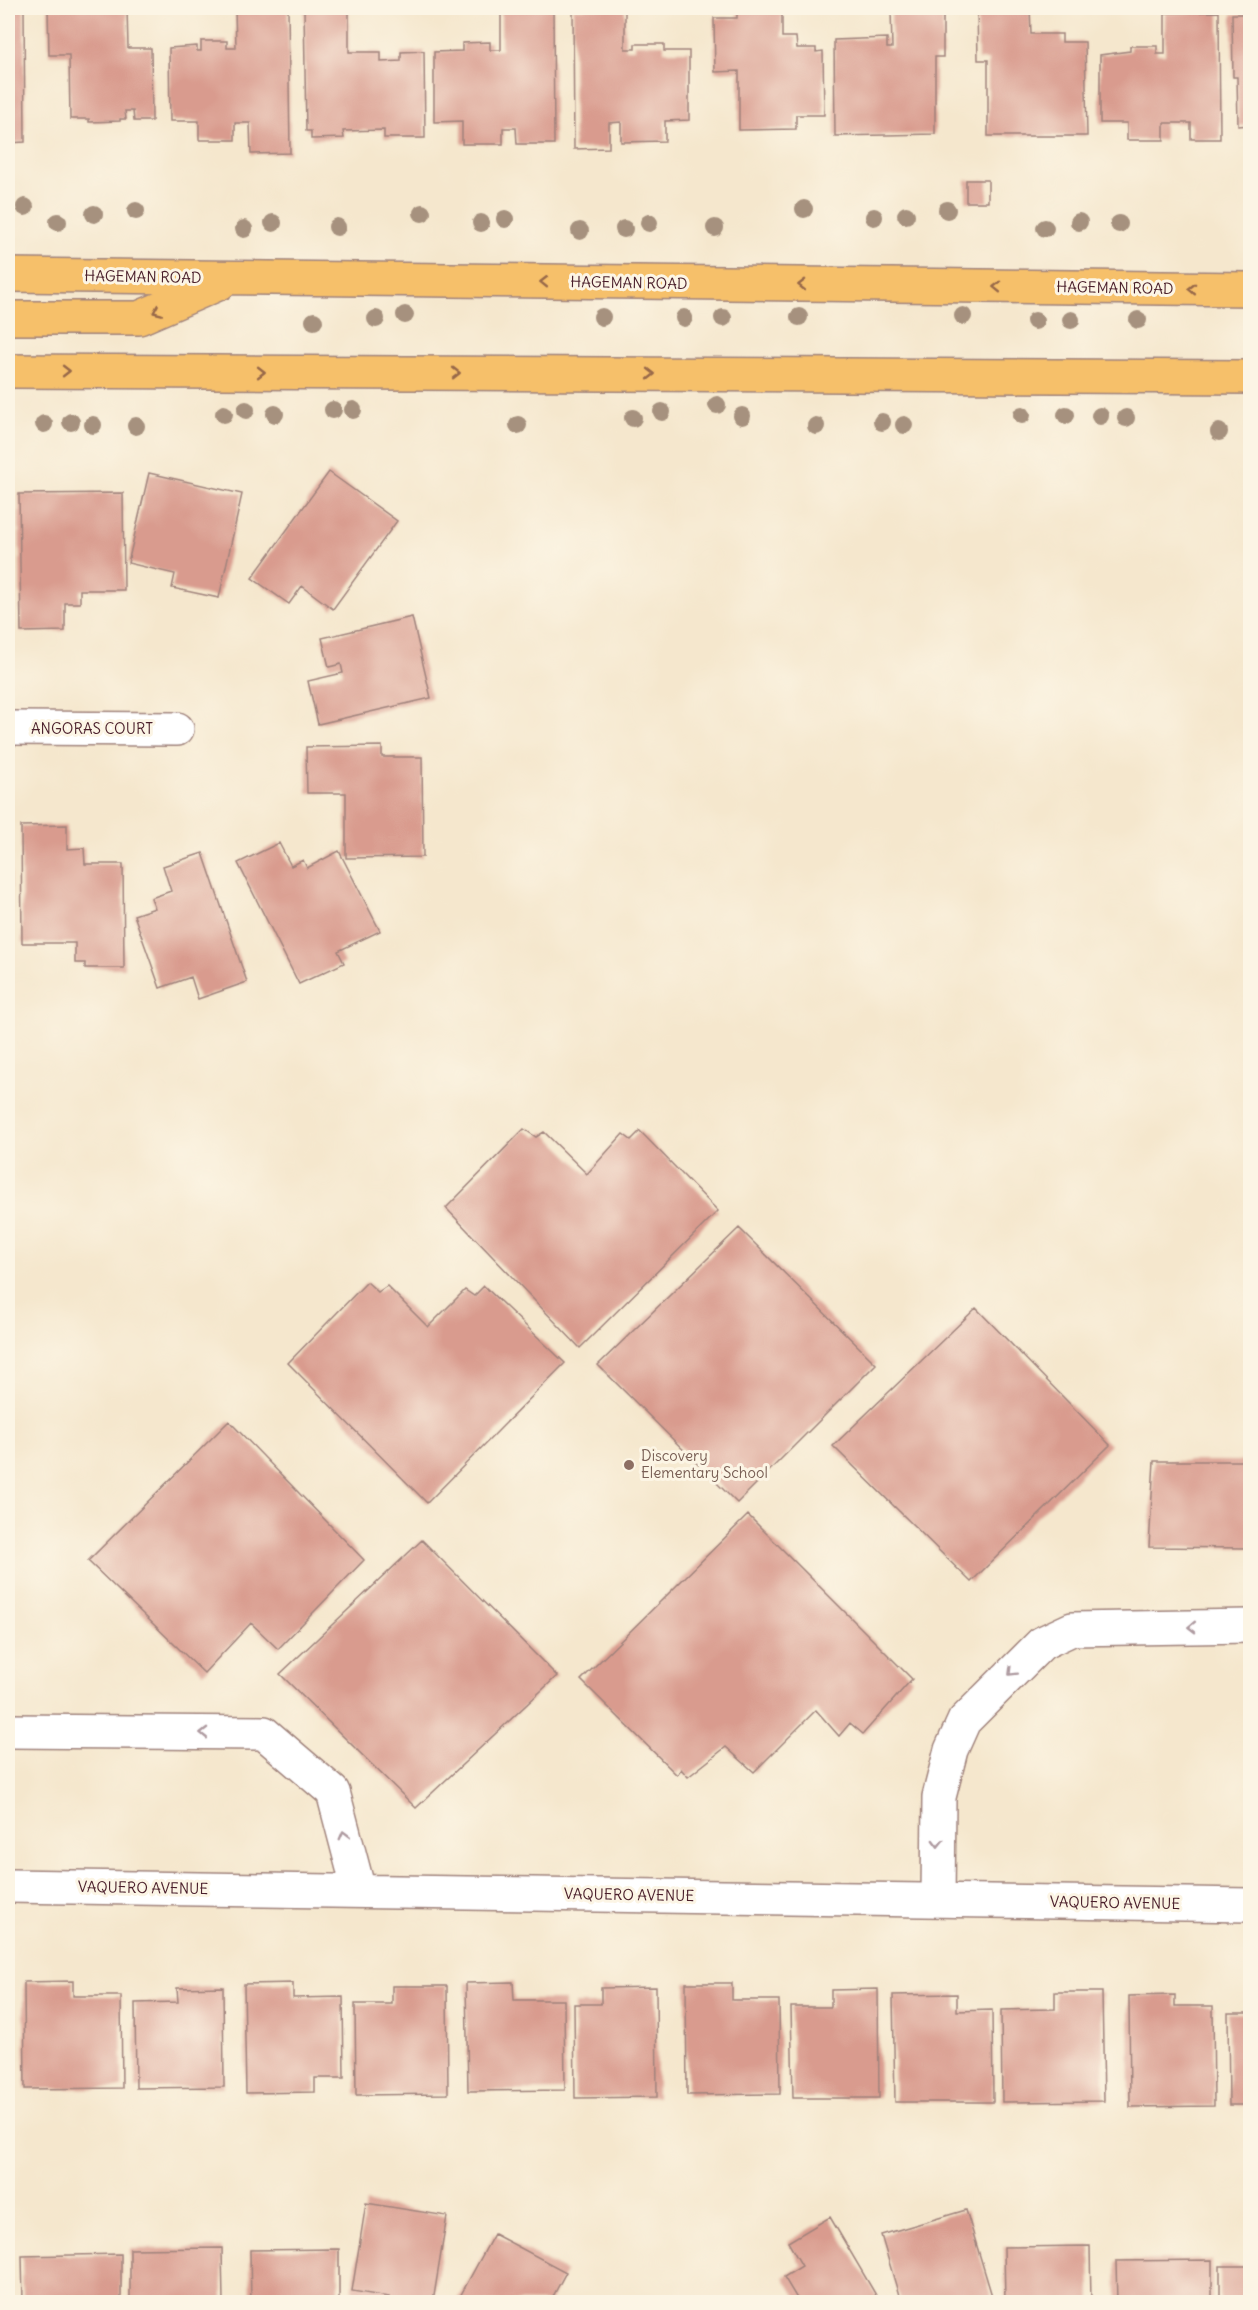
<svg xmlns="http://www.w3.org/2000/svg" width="1258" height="2310" font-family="Delius,sans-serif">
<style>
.building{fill:#d99b8e}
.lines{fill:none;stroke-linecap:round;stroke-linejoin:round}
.minor-casing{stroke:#a0837c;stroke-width:36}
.major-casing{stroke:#a0837c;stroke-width:36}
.minor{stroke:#fff;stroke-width:33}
.major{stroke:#f6c06b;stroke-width:33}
.tree{fill:#a6917e}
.oneway{stroke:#976748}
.oneway2{stroke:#ae9aa0}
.education-dot{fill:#8d6e63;stroke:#fcf5e5;stroke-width:2}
.labels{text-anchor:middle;stroke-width:6;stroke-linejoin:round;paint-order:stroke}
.street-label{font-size:15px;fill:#4a1f2b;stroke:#fcf5e5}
.education-label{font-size:15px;fill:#785e54;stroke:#fcf5e5;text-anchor:start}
</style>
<rect width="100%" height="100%" fill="#fcf5e5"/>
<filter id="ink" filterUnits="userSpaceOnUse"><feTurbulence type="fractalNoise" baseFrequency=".0167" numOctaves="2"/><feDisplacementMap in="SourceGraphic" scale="12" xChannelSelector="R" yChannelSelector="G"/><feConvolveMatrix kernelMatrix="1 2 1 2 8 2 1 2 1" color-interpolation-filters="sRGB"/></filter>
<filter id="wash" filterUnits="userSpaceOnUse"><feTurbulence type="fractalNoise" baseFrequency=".008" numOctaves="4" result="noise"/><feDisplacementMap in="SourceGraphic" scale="24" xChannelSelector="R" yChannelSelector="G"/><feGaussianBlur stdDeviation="1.35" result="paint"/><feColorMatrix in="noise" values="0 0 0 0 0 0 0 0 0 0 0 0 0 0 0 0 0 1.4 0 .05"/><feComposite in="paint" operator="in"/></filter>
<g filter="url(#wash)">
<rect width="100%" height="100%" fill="#f5e7cd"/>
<g id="blocks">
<path class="building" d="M8,8h16l1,134 -17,1z
M48,8h79l1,40h23l1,73h-18l-1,-10h-8l1,8h-6v2l-31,1v-3h-19l-1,-64h-20z
M235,8h53l2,145 -39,1 -1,-31h-15v17h-36v-19h-29l-1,-73 28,-2v5h4v-10h26v7h9z
M304,8h45v44h32v10l20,-1v-9l23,-1 1,87h-41v-8l-41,1 1,7 -33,1v-8h-5z
M553,8l1,136h-37l-1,-16h-13v16h-41v-23l-28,1v-70l28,-1v-8l28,-1v8h11v-41z
M573,8h52v41h10v-5h29v7h25v69l-24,1v20l-44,1v-20l-12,1v25l-35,1z
M737,8h45v29h14l1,11h19v4l7,-1 1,64h-28v14l-57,1v-59l-24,1 -1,-54h23z
M977,8h53l1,26h31v8h23l2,94h-99v-76h-10z
M891,10h52v47h-8v77l-100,2 -1,-96 53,-2v10h5z
M1219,12l1,127h-29v-16h-27v17h-37v-17h-27v-68l30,-4v-5h27v8h8v-41z
M1232,14h18v111l-12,1 -1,-49h-4z
M966,180h22v22h-22z
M329,472l68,49 -64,88 -31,-23 -13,18 -37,-26z
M149,473l93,21 -23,104 -47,-10 3,-14 -47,-11z
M123,493l1,97h-44v13h-15v28l-44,1 -2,-138z
M8,517h3l1,113h-4z
M412,617l19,81 -113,26 -10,-43 35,-8 -2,-9 -12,3 -7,-29z
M382,746v11h40l1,100 -77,1v-65h-39l-1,-46z
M8,825h2l1,92 -3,1z
M67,825v24l17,-1 1,16h38l1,104h-39v-5h-10v-20h-53l-1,-117z
M279,843l12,23 12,-6 4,8 32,-17 41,80 -42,20 6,12 -45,21 -61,-121z
M203,853l44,129 -49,17 -7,-22 -31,11 -26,-73 21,-7 -4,-10 20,-7 -8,-25z
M524,1129l12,8 8,-5 43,42 36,-40 8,6 9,-9 78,80 -138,137 -134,-140z
M739,1228l137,136 -139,139 -139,-138z
M367,1282l11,10 9,-6 41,41 37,-37 9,6 10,-10 81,77 -138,140 -139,-140z
M976,1308l134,137 -139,137 -138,-136z
M229,1421l135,139 -86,89 -27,-26 -47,50 -116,-112z
M1154,1461h96v87l-101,-1z
M748,1515l164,164 -49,55 -13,-11 -11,13 -23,-26 -62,62 -28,-25 -38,30 -7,-8 -4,6 -96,-95z
M422,1540l135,136 -141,132 -136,-134z
M73,1981v15h48l1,92 -97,1 -1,-107z
M513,1982l1,18h50l1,90 -97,1 -2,-108z
M293,1983v15l50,-1 1,81h-29v14l-69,1 -2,-109z
M686,1983h46v17h47l1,94 -93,1z
M392,1986h55l1,108 -92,1 -1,-91h37z
M223,1987l1,100 -88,1 -1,-85 43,-1 -1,-14z
M656,1987l1,110 -82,1 -1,-94h27v-16z
M878,1989l1,109h-86l-2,-91h40v-17z
M1055,1992h47l2,109 -102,1 -1,-92 54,-1z
M957,1994v17l35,-1 1,92h-98l-2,-107z
M1175,1995v11h38l1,100 -84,1 -1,-111z
M1228,2013h22v92h-21z
M366,2203l81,13 -14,86h-45l1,-5 -37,-6z
M966,2210l26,86 -22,6h-69l-20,-67z
M830,2217l50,85h-81l-15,-25 18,-11 -14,-24z
M494,2234l72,38 -16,30h-93z
M1090,2246l1,56h-86l-1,-55z
M222,2248l1,54h-93v-53z
M339,2249v53h-88l-1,-52z
M121,2254v48h-98l-1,-46z
M1212,2260v42h-95l-1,-41z
M1220,2266h30v36h-30z"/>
</g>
</g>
<g filter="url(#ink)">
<use href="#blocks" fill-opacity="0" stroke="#a0837c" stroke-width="1.5"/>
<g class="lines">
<defs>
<path id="minor" d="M8,728l169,1
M8,1731l256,2 69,59 26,99
M8,1886l1242,19
M938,1900l1,-103 12,-47 13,-29 78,-78 30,-14 178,-3"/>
<path id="major" d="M8,275l1242,14
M8,318h131l81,-35
M8,371l1242,6"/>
</defs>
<use href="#minor" class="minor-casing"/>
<use href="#major" class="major-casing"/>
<use href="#minor" class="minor"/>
<use href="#major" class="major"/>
</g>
<g class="tree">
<circle cx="25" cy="207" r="9"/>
<circle cx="804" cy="209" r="9"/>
<circle cx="947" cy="210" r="9"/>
<circle cx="136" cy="211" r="9"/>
<circle cx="422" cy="213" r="9"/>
<circle cx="94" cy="214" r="9"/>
<circle cx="906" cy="215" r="9"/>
<circle cx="874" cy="217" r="9"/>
<circle cx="505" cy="219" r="9"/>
<circle cx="58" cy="222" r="9"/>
<circle cx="1079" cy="222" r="9"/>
<circle cx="273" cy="223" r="9"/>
<circle cx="481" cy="223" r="9"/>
<circle cx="649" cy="223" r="9"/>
<circle cx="1119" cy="224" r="9"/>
<circle cx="337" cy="227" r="9"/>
<circle cx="715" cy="228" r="9"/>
<circle cx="1045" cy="228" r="9"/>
<circle cx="244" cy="229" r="9"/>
<circle cx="624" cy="229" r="9"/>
<circle cx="580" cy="231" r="9"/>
<circle cx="405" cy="315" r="9"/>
<circle cx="963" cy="316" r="9"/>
<circle cx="602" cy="317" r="9"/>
<circle cx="799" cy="317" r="9"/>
<circle cx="684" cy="318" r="9"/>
<circle cx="723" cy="318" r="9"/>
<circle cx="376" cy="319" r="9"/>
<circle cx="1071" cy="320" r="9"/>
<circle cx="1138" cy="320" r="9"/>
<circle cx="314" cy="321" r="9"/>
<circle cx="1035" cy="321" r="9"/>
<circle cx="717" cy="405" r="9"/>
<circle cx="246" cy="410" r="9"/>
<circle cx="333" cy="410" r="9"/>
<circle cx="353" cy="410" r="9"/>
<circle cx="662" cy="412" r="9"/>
<circle cx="224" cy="414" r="9"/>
<circle cx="275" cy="414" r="9"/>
<circle cx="1022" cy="415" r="9"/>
<circle cx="1066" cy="415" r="9"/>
<circle cx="742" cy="416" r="9"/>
<circle cx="1100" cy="416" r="9"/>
<circle cx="633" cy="418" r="9"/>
<circle cx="1126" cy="418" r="9"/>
<circle cx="71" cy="422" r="9"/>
<circle cx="882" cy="422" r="9"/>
<circle cx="44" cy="424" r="9"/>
<circle cx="93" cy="425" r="9"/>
<circle cx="518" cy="425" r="9"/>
<circle cx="904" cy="425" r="9"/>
<circle cx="136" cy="426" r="9"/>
<circle cx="816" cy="426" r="9"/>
<circle cx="1219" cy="432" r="9"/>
</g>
<defs><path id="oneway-chevron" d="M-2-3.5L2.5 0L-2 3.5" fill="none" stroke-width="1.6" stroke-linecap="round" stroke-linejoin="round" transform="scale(1.5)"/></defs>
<g class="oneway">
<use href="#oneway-chevron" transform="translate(544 282) rotate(-179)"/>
<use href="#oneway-chevron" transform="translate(802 285) rotate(-179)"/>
<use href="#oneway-chevron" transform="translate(997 287) rotate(-179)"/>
<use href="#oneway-chevron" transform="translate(1192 289) rotate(-179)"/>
<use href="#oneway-chevron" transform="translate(157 311) rotate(157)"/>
<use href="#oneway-chevron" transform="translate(66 371)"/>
<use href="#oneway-chevron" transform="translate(261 372)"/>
<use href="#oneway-chevron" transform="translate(456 373)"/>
<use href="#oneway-chevron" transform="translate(651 374)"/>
</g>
<g class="oneway2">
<use href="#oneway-chevron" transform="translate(1192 1627) rotate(179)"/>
<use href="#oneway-chevron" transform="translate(1012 1672) rotate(135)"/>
<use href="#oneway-chevron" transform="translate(204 1733) rotate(-179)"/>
<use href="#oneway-chevron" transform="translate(344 1835) rotate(-105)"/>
<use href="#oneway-chevron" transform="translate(938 1843) rotate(91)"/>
</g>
</g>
<circle class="education-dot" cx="629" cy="1465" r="6"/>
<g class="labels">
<g class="street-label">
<text transform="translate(143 277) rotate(1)" y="5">HAGEMAN ROAD</text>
<text transform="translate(629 283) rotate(1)" y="5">HAGEMAN ROAD</text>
<text transform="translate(1115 288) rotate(1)" y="5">HAGEMAN ROAD</text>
<text x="92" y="734">ANGORAS COURT</text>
<text transform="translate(143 1888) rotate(1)" y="5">VAQUERO AVENUE</text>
<text transform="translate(629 1895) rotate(1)" y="5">VAQUERO AVENUE</text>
<text transform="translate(1115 1903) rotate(1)" y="5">VAQUERO AVENUE</text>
</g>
<g class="education-label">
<text x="641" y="1461">Discovery<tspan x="641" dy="17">Elementary School</tspan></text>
</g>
</g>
<rect width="1258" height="2310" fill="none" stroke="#fcf5e5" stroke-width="30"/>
</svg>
